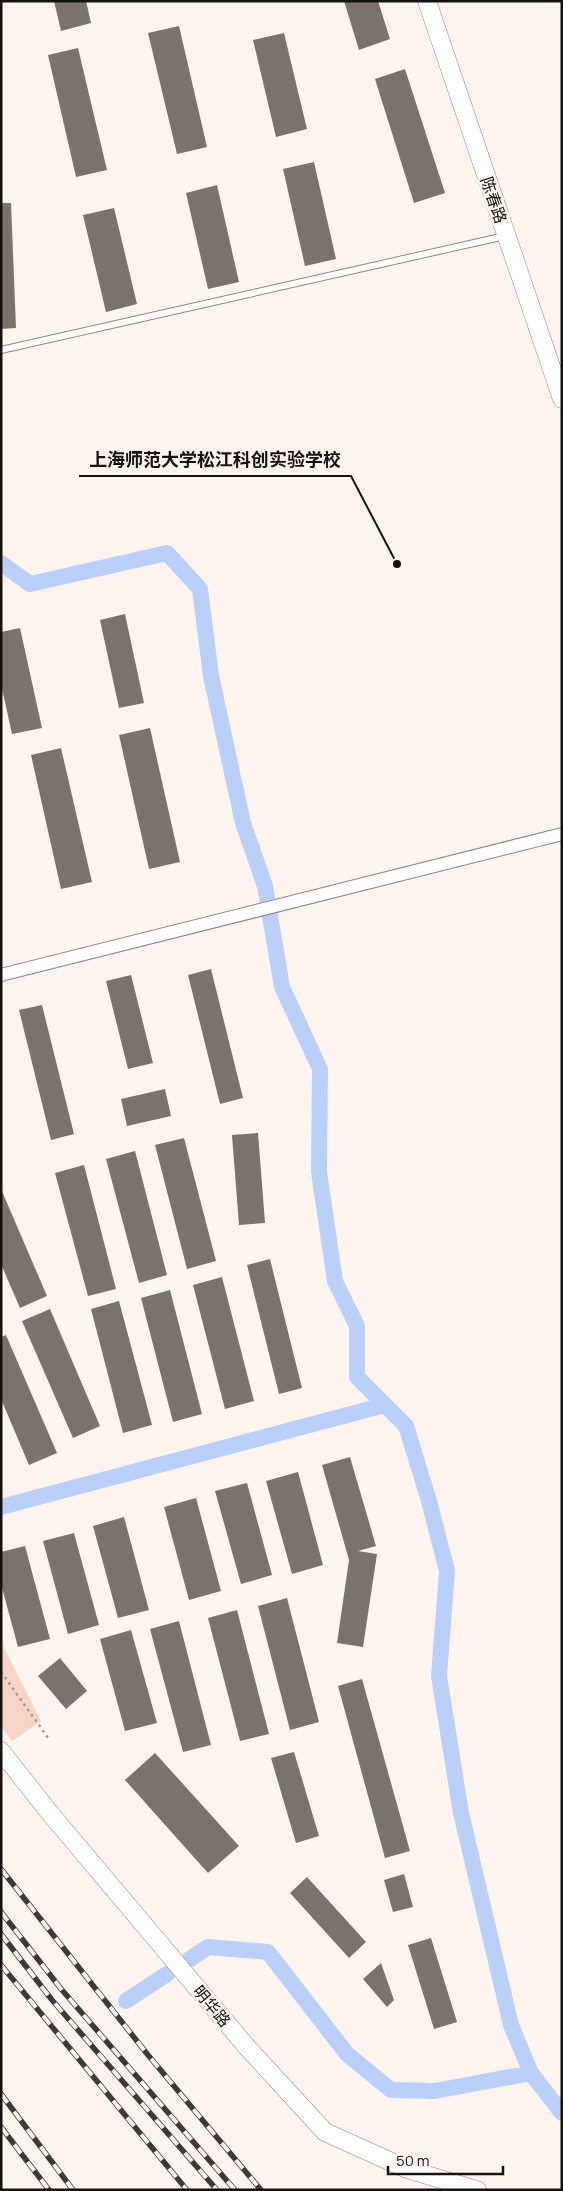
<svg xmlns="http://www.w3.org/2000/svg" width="563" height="2191" font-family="Manrope,'Noto Sans SC',sans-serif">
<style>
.green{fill:#f8d4c4}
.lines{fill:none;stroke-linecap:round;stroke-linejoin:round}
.canal{stroke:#bbd0f9;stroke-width:16}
.building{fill:#7b726e}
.lane-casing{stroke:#8f8681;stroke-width:8}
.street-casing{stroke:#8f8681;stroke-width:14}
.secondary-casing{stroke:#8f8681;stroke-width:19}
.path{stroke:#a19a96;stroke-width:2.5;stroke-dasharray:2.5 4;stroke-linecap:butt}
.lane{stroke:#fff;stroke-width:6}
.street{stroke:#fff;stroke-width:12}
.secondary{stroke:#fff;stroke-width:18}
.rail-casing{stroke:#3d3937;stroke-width:5.5}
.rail{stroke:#fef4ef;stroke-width:4;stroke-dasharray:11;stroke-linecap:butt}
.labels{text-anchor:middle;stroke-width:5;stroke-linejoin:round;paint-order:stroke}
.street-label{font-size:16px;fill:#151210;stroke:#fef4ef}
.leader{fill:none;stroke:#151210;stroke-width:2}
.callout-dot{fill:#151210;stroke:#fef4ef;stroke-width:2}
.callout-label{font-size:18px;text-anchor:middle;font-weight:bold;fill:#151210;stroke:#fef4ef;stroke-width:5;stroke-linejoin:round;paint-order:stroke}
</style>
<rect width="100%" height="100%" fill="#fef4ef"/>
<path class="green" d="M1,1642l40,79 -29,20 -11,-15z"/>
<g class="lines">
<path class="canal" d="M1,563l29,21 137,-31 33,36 11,87 32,147 22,63 17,101 38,82 -1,103 16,109 22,45v51l49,49 23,75 18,70 -8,105 22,137 50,212 20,48 31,40
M1,1507l384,-102
M190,1959l18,-12 60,5 79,102 44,36 44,1 96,-18
M126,2001l41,-27"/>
</g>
<path class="building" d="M54,1h32l5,22 -30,8z
M344,1h34l12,38 -31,11z
M179,26l28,121 -30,7 -29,-121z
M284,33l23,96 -31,8 -23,-97z
M78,48l29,122 -31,7 -28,-122z
M405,69l40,124 -31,10 -39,-124z
M314,162l22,97 -31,7 -22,-97z
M217,185l22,97 -31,7 -22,-96z
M1,203h10l5,125 -15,1z
M114,208l23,96 -31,8 -23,-97z
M125,614l19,89 -25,5 -19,-88z
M20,628l22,100 -30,6 -11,-50v-52z
M150,728l30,134 -31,7 -30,-134z
M61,748l31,134 -31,7 -30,-134z
M211,969l32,129 -23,6 -32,-129z
M131,975l22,88 -25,6 -22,-88z
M42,1005l32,129 -23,6 -32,-130z
M165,1089l6,27 -44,10 -6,-27z
M258,1133l7,90 -26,2 -7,-90z
M184,1138l32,123 -29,8 -32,-124z
M135,1151l32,124 -28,8 -33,-124z
M84,1165l32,124 -28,7 -33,-123z
M1,1189l46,107 -27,12 -19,-44z
M270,1259l32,129 -23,6 -32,-129z
M222,1277l32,124 -29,8 -32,-124z
M170,1290l32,124 -29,8 -32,-124z
M119,1301l33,124 -29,8 -32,-124z
M50,1309l50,117 -27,12 -51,-117z
M6,1335l51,118 -28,12 -28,-66v-62z
M350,1457l26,89 -18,5 19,3 -14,93 -26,-4 12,-83 -27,-95z
M298,1472l25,93 -31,9 -26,-93z
M247,1483l25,92 -31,9 -26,-93z
M196,1498l25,93 -32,9 -25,-93z
M124,1517l25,93 -31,8 -25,-92z
M74,1533l25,92 -31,9 -25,-93z
M25,1546l25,93 -32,8 -17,-63v-32z
M287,1598l32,124 -29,8 -32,-124z
M237,1610l32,124 -29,7 -32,-123z
M179,1621l32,124 -28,7 -33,-123z
M131,1630l26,93 -32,8 -25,-92z
M60,1658l27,33 -21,18 -28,-33z
M362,1679l48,172 -25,7 -47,-172z
M294,1752l25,84 -23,7 -25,-85z
M155,1753l84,93 -31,27 -83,-93z
M404,1874l9,33 -20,5 -9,-32z
M307,1877l59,65 -17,16 -59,-65z
M431,1938l26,84 -23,7 -26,-84z
M381,1963l13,37 -7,7 -24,-28z"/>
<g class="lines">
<defs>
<path id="lane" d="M1,350l504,-114"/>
<path id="street" d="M1,975l561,-141"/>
<path id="secondary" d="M427,1l135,398
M1,1751l48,61 197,234 79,86 82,37 70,21"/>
</defs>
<use href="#lane" class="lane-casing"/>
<use href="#street" class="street-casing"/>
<use href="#secondary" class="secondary-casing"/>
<path class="path" d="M1,1672l48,67"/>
<use href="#lane" class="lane"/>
<use href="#street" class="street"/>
<use href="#secondary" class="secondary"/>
<defs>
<path id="rail" d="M1,1869l147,186 113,135
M1,1912l61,78 173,200
M1,1934l51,66 165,190
M1,1965l186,225
M1,2094l72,96
M1,2127l48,63"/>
</defs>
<use href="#rail" class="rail-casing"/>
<use href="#rail" class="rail"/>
</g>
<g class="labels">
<g class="street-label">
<text transform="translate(494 200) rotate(71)" y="6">陈春路</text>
<text transform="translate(212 2006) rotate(50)" y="6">明华路</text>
</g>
</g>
<path class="leader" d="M397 564L351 476H79"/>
<circle class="callout-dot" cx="397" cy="564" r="5"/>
<g class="callout-label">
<text x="215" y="466">上海师范大学松江科创实验学校</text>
</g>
<rect width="563" height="2191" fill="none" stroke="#151210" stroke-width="5"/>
<path d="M388 2166v8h115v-8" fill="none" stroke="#151210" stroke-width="2.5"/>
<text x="396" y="2166" font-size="15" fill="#151210" stroke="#fef4ef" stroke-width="4" paint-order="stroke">50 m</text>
</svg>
